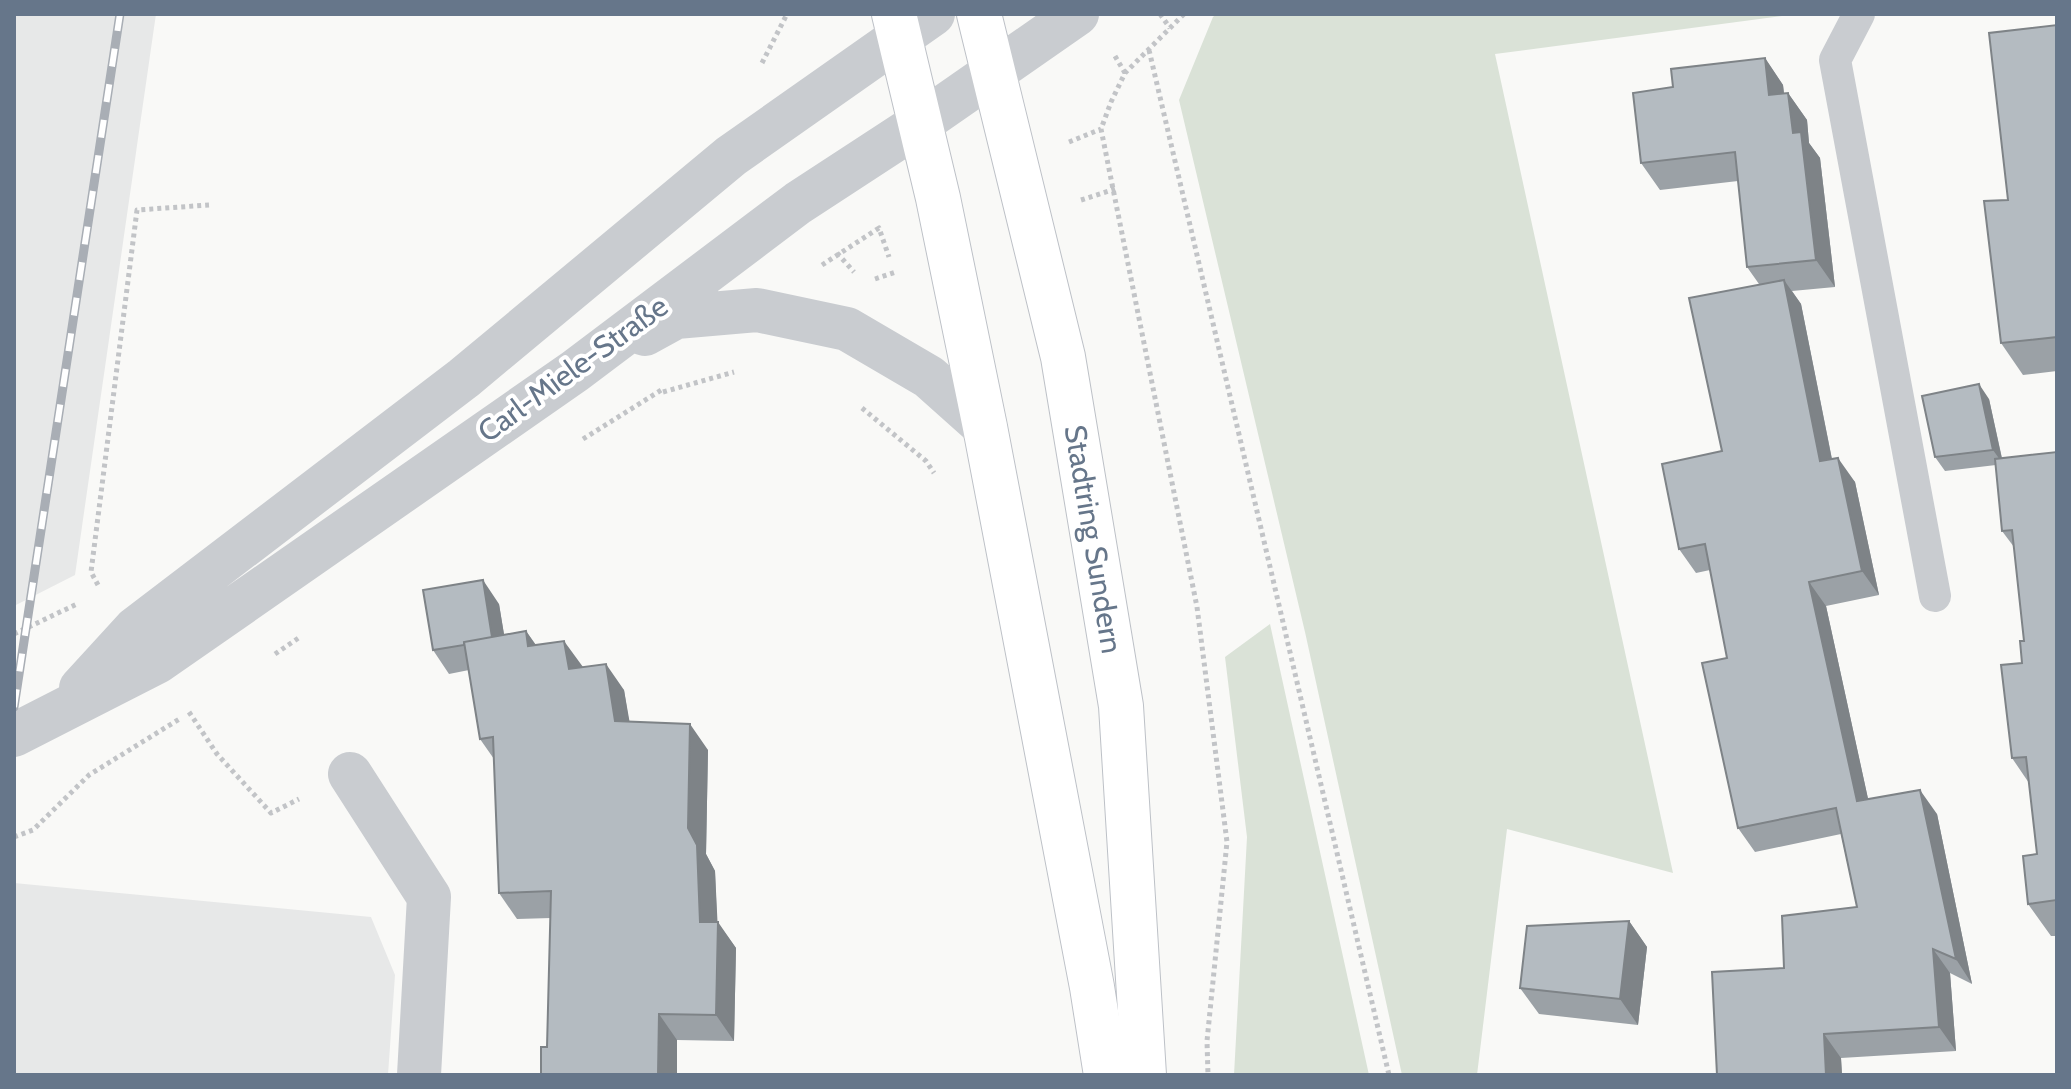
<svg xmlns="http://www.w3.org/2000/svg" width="2071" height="1089" font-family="Cabin,sans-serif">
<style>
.built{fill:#e7e8e8}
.green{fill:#dae2d7}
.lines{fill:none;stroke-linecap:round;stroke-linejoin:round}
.secondary-casing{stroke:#bdc1c7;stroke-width:46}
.path{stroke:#c2c4c7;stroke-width:5;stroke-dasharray:4 4;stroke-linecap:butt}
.service{stroke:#c9ccd0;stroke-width:32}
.minor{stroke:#c9ccd0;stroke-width:44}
.tertiary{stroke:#c9ccd0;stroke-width:44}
.secondary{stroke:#fff;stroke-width:44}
.rail-casing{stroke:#a9aeb5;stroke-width:9}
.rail{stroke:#fff;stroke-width:6;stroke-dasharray:18;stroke-linecap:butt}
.wall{fill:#9ba1a6}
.shaded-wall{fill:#7e8387}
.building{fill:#b4bbc1;stroke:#7e8387;stroke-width:2}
.labels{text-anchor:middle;stroke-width:8;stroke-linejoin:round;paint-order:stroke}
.street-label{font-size:30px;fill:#66768a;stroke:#fff}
</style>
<rect width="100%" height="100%" fill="#f9f9f7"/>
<path class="built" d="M14,14h142l-81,561 -61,31z
M14,883l357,34 24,58 -7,100h-374z"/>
<path class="green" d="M1216,14h566v2l-287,38 178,819 -166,-44 -30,246h-75l-97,-443 -126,-532 34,-83z
M1270,624l99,451h-135l13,-238 -22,-180z"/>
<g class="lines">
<defs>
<g id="secondary">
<path d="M894,14l44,184 47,229 107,560 14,88"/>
<path id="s1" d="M979,14l84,343 58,349 23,369"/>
</g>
</defs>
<use href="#secondary" class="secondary-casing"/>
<path class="path" d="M1160,14l10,14
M1184,14l-59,59 -14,29 -10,27 96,478 30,235 -20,199 1,34
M1149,50l240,1025
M1115,56l10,17
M762,63l25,-49
M1069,142l32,-13
M1081,200l34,-11
M837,253l17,19
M822,265l57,-37 10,29
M875,279l21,-7
M663,392l71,-20
M862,408l64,53 8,12
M583,439l80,-50
M98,585l-7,-13 46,-362 72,-5
M14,634l65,-31
M275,654l25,-17
M189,712l28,42 54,59 28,-14
M14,837l19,-7 56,-55 92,-57"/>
<path class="service" d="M1859,14l-24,46 100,536"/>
<path class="minor" d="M350,774l79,123 -10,178"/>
<path class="tertiary" d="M645,334l31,-17 81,-7 90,19 82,48 56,50
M81,688l54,-59 329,-251 267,-222 202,-142
M14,735l143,-73 418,-291 223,-168 121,-79 158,-110"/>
<use href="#secondary" class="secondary"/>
<defs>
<path id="rail" d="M14,707l106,-693"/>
</defs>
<use href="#rail" class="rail-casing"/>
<use href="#rail" class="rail"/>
</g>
<path class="wall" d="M2057,25v346l-34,4 -22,-32 7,-143z
M1765,58l18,27 1,8h4l19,27 2,23 11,15 15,129 -43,4 9,13 31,155 23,23 24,113 -53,11 42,193 69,15 35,170 -22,-11 6,78 -115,7 1,17h-125l67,-107 73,-61 -16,-73 -86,18 -17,-24 -11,-170 -17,-88 -14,3 -17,-24 43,-98 37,-167 -12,-17 -9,-86 -78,9 -19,-27z
M1989,399l13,59 55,-6v484h-6l-23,-32 9,-50 -8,-71 -17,-25 12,-117 -10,-94 -12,-16 -6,-66 -51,6 -10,-14z
M499,604l5,31 22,-4 10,14 47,22 41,23 5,32 79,28 -2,104 9,17 2,51 19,26 -2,93 -57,-1v35h-136l6,-28 4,-129 -34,1 -18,-26 -5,-134 -14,-20 -11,-69 -20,4 -16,-24z
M1629,921l18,26 -9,78 -99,-11 -19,-26z"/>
<path class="shaded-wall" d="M1765,58l18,27 4,37 -18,-27z
M1788,93l19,27 2,23 11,15 15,129 -19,-27 -23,-127z
M1784,280l17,24 36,181 -17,-24z
M1979,384l10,15 14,65 -10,-14z
M1838,458l17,24 24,113 -17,-24z
M483,580l16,24 10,60 -16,-23z
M1809,582l17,24 48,220 -17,-25z
M526,631l18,26 -16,-11z
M564,641l19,26 -14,2z
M606,664l18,26 10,57 -19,-26z
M690,724l18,26 -2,104 9,17 3,61v-10l18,26 -2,93 -18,-26 -16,-93 -12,-94z
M1920,790l17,24 35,170 -16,-25z
M1629,921l18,26 -9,78 -18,-26z
M1933,949l17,24 6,78 -17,-24z
M659,1014l18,26v35h-19z
M1824,1034l17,24 1,17h-16z"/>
<path class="building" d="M2057,25v312l-56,6 -17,-142 24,-1 -19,-167z
M1765,58l4,37 19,-2 5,40 8,-1 15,128 -69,7 -12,-115 -94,11 -8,-70 40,-6 -2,-18z
M1784,280l36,181 18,-3 24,113 -53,11 48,219 63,-11 36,169 -23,-10 6,78 -115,7 2,41h-109l-5,-103 72,-4 -2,-52 75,-9 -21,-99 -98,20 -36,-165 25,-5 -22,-114 -26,5 -17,-85 60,-13 -33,-153z
M1979,384l14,66 -58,7 -13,-61z
M2057,452v448l-29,4 -5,-48 14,-2 -11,-97 -14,1 -11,-93 21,-2 -2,-22h4l-12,-111 -10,1 -7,-72z
M483,580l9,57 -28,5v3l-31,5 -10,-60z
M526,631l2,15 36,-5 5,28 37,-5 9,57 75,3 -2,104 9,17 3,77h18l-2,93 -57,-1 -1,61h-117v-28h6l4,-156 -52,2 -6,-156 -13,2 -16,-97z
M1629,921l-9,78 -100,-11 7,-62z"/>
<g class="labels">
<g class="street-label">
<text transform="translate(573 369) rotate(-36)" y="10">Carl-Miele-Straße</text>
<text dy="10" stroke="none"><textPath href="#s1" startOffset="538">Stadtring Sundern</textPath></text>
</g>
</g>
<rect width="2071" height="1089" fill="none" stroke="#66768a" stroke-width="32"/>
</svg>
